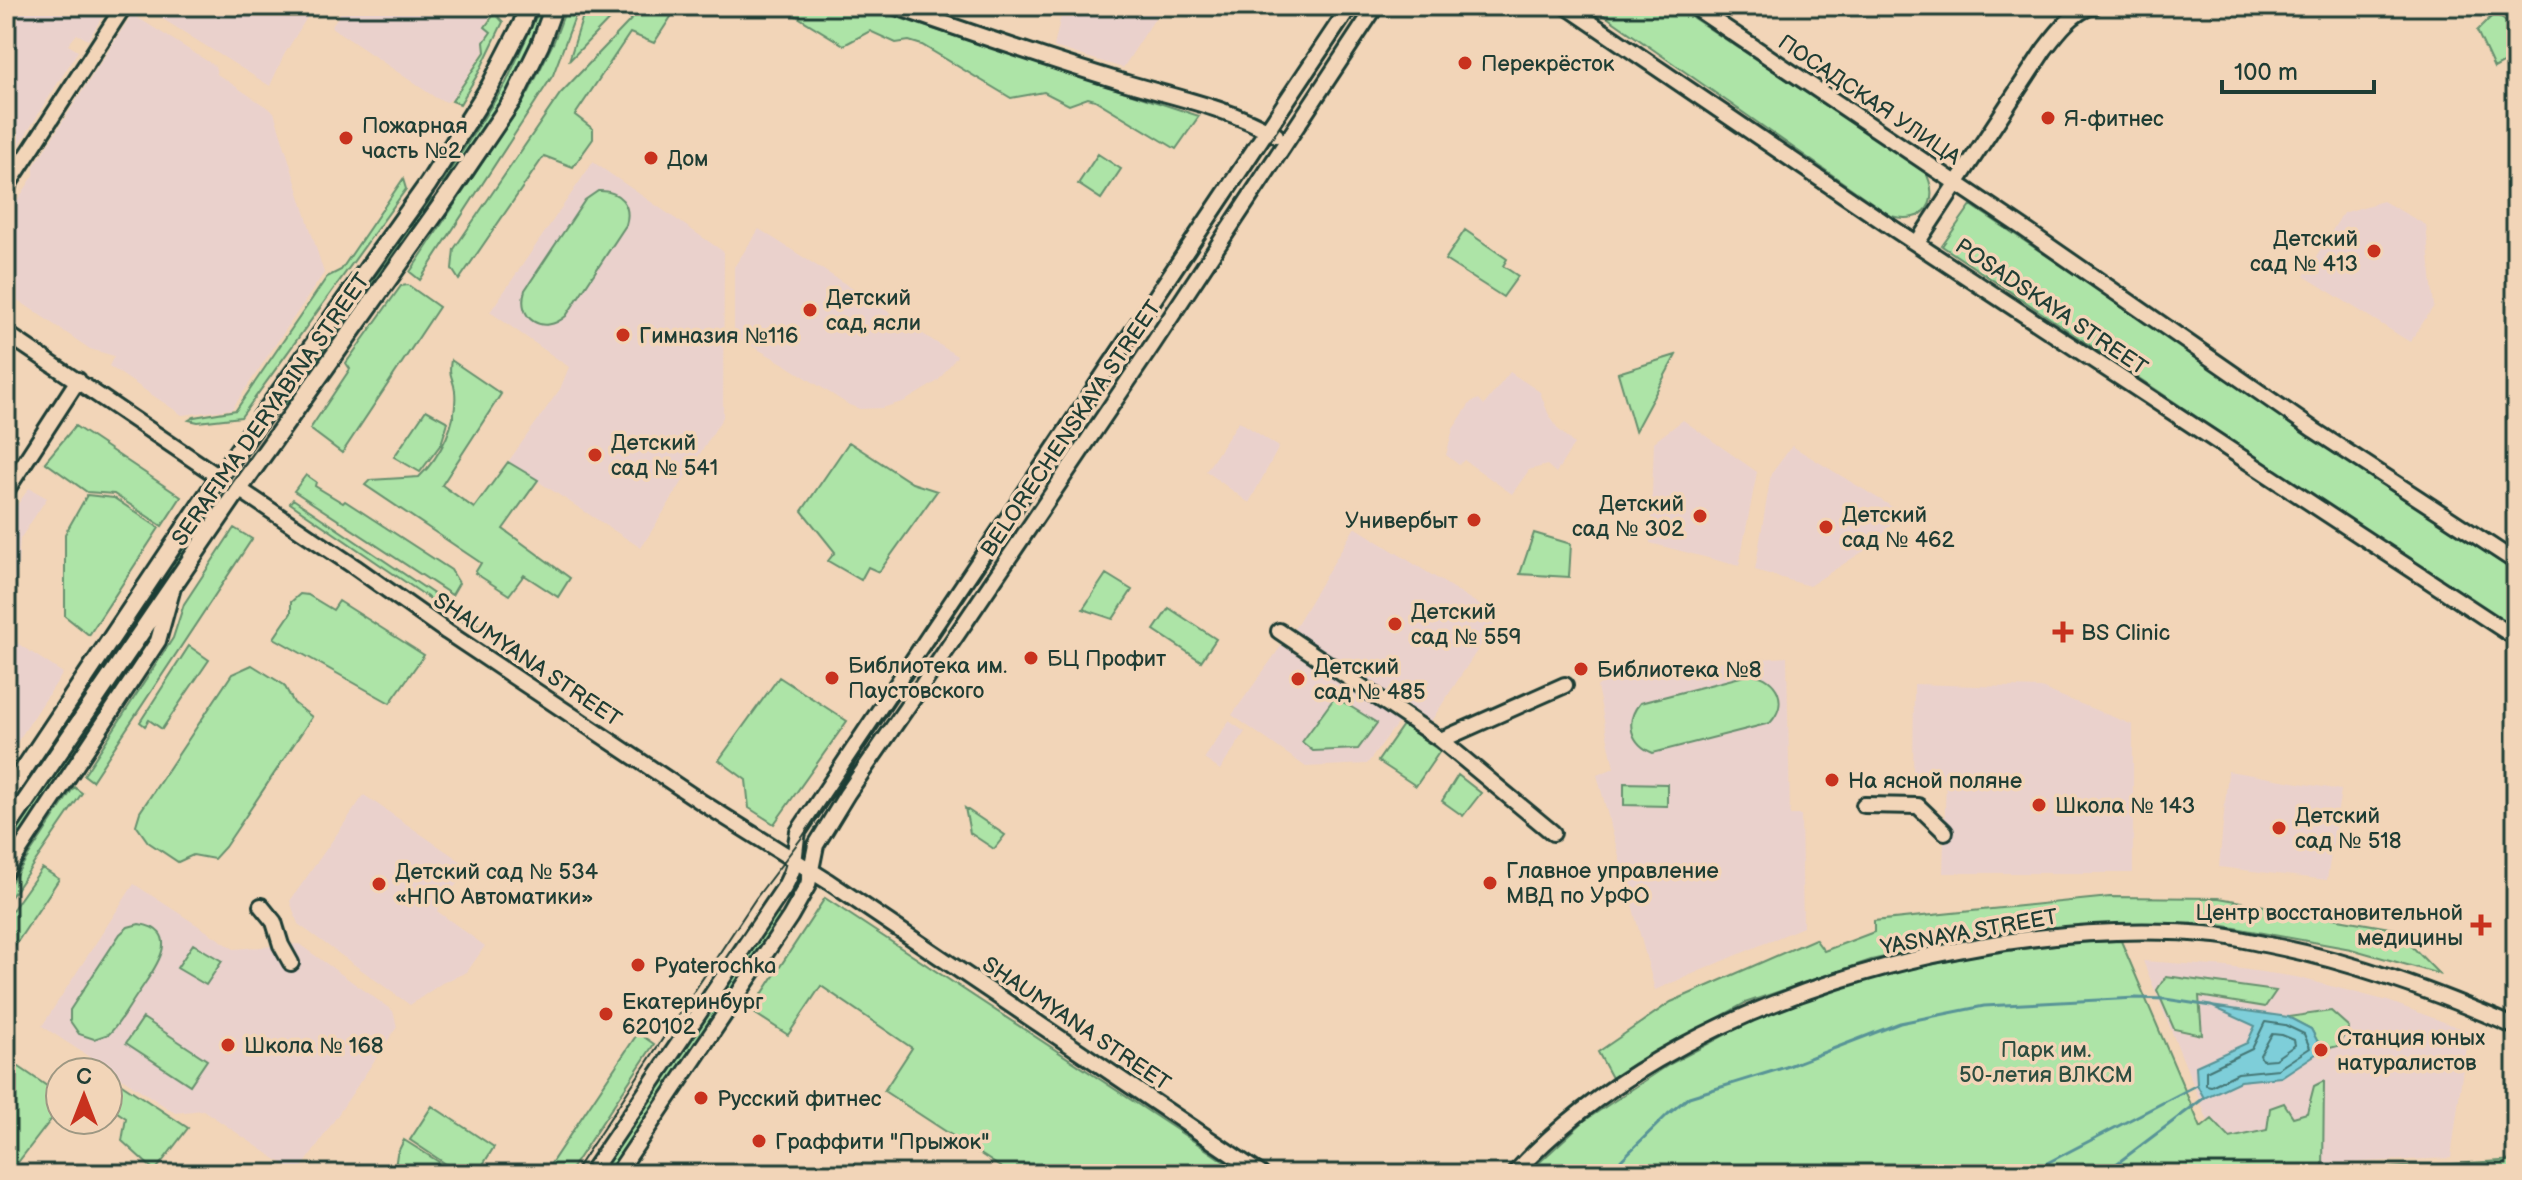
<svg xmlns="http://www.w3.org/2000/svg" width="2522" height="1180" font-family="'Balsamiq Sans',sans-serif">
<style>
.built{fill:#ead1cc}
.green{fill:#ade4a7;stroke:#66906e;stroke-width:2}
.water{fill:#7eced9;stroke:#589497;stroke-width:2}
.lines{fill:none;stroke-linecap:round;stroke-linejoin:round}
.shore{stroke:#457776;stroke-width:2}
.stream{stroke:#589497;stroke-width:3}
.minor-casing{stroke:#1f3d34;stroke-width:20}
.major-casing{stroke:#1f3d34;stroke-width:22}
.minor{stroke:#f2d5b8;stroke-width:14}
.major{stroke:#f2d5b8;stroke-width:16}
.tram{stroke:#1f3d34;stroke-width:2}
.poi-dot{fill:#c8321e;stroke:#f2d5b8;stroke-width:3}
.labels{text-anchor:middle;stroke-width:7;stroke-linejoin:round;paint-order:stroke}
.poi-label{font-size:22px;fill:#1f3d34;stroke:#f2d5b8;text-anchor:start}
.street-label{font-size:22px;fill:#1f3d34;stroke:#f2d5b8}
.park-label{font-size:22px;fill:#2d4e40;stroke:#f2d5b8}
</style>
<rect width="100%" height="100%" fill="#f2d5b8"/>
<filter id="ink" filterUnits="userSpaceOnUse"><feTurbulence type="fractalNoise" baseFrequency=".0125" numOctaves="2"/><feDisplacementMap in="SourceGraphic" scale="16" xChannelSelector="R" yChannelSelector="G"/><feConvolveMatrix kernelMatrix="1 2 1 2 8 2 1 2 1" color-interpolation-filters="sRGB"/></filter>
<g filter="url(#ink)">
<path class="built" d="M6,6h103l-21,34 -11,-6 -9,11 10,6 -72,115z
M142,6h172l-30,49 -14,31z
M345,6h151l-12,21 6,5 -7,10 1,9 -32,48 -5,3 -11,-4 -105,-71z
M1063,6h100l-40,62 -69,-21z
M132,14l83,52 2,8 57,38 50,161 -92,136 -50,6 -73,-49 5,-10 -24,-7 -84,-57v-74l28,-43v-9z
M593,162l131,90 -1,165 -82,131 -133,-86 52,-73 9,-22 -79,-55z
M2383,201l43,24 8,81 -24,36 -106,-66 39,-63z
M759,229l88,56 110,71 -19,25 -33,20 -23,7 -22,1 -11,-4 -63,-40 -52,-29v-69z
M1510,372l30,20 8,21 10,16 16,15 -18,29 -9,-8 -18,5 -17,24 -48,-34 -5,5 -13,-10 7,-26 18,-27 8,-3 5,6z
M1683,420l74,52 -18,94 -89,-23 4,-101z
M1239,421l40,26 -30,56 -43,-32z
M1792,446l107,65 -21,31 -69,44 -54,-16 16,-96z
M29,488l18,10 -27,41 -4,50 1,54 46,30 -57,86v-238z
M1355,527l144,90 -71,109 -136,-94z
M1284,642l116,78 -33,44 -61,3 -74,-52z
M1787,657l3,158h11l2,112 -148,63 -58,-215 17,-7 -17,-81 19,-17z
M1914,684l127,4 92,37v148h-190l3,-95 -33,-2z
M1229,721l16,11 -25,38 -16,-11z
M2228,771l113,19 -14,90 -108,-13z
M364,795l105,72 -32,44 48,35 -18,26 -25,11 -32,22 -112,-81 -8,-23z
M134,884l100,65 65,-5 94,67 4,16 -99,147 -95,-64 -28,3 -133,-87z
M2143,961l85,6 68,10 92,24 80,30 -17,127 -224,10z"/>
<path class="green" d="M541,6h6l-37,81 -64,99 -4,-3 64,-100z
M567,6h12l-26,69 -133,205 -10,-8 119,-180 25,-51z
M586,6h36l-53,55z
M644,6h34l-24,37 -24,-10 -55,82 18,14v10l-20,28 -29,-11 -85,124 -7,-11 2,-20 106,-155z
M780,6h83l336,110 -23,33 -81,-49 -7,-2 -19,7 -25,-13 -33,6 -89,-53 -13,-4 -13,2 -26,-12 -26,14z
M1591,6h84l250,165c16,30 1,54 -34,45z
M495,13l8,9 -24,50 -19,32 -8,-3 33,-49 -1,-10 7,-10 -6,-5z
M2495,13l21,17v26l-22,12 -17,-37z
M1098,154l23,15 -20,30 -23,-15z
M403,179l3,10 -165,228 -43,5 -9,-2 5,-3 42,-7 91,-133 14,-7z
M598,191c22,-1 34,14 28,34l-60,91c-23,20 -50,3 -41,-26l60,-90z
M431,199l4,2 -145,207 -5,-4z
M1971,205l545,365v61l-574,-385z
M1465,230l42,29 -4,7 15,10 -15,21 -58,-37z
M408,285l31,22 -97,146 -32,-24 40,-60 -4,-6 55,-77z
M1676,355l-41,76 -17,-58z
M451,360l50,34 -59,91 32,23 34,-46 30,18 -35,49 67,49 -12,19 -34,-22 -15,20 -34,-22 6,-10 -116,-78 5,-5 49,-3c22,-21 39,-55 36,-86 -2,-15 -7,-14 -4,-31z
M426,410l22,12 -7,22 -21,28 -26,-15z
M75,426l106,71 -19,29 -48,-32 -27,-2 -42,-30z
M849,442l63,41 25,8 -58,81 -11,-5 -7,13 -33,-19 7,-9 -33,-41z
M306,475l10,7 -1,4 28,17 2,-2 106,69 8,13 -7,12 -158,-104z
M87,495l27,3 45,30 -70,107 -24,-19v-82z
M219,495l4,3 -217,324v-13z
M293,499l185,125 -4,5 -184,-126z
M234,528l18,11 -160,242 -8,-6 89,-137 11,-34z
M1534,533l37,11 -2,33 -49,-3z
M1106,574l26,16 -19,29 -30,-10z
M300,594l8,1 25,15 6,-9 85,54 -34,48 -116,-65 17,-25v-11z
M1169,608l47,31 -15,22 -47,-31z
M155,624l-8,24 -141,211v-11z
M189,646l20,14 -47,69 -13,-9 -4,6 -5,-4z
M252,665l32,20 10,18 18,14 -87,130 -11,12 -21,-4 -15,7 -30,-20 -12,-17 4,-13 92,-138z
M1752,674c26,4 37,29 18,49l-117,30c-22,-9 -29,-31 -13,-50z
M779,677l68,44 -73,103 -25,-16 -3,-28 -27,-20z
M1335,697l42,26 -19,26 -45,2 -11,-9z
M1403,725l37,26 -24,35 -38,-25z
M1458,775l23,18 -18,23 -21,-15z
M1624,783l43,1v22l-43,-1z
M74,787l8,6 -76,111v-14z
M965,808l40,27 -11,14 -24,-16z
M42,868l17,11 -53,80v-40z
M2110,897l109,1 176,31 44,45 -88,-25 -143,-26 -195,6 -142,31 -126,43 -133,75 -14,-26 73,-50 144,-63 9,12 50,-19v-11z
M825,898l373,246 44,30h-231l-127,-83 28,-43 -91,-62 -33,49 -37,-24z
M774,911l7,5 -172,258h-11z
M139,924c47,7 13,48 0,68 -10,14 -18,30 -30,42l-15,5 -15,-5 -9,-13v-11l50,-76 8,-7z
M2121,941l80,187 11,-9 18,19 37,-8 3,-22 14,-5 9,14 14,-4 7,-27 10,-5 -1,91 193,-12v14h-989l57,-53 86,-57 85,-45 101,-38 115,-25 99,-13z
M193,944l29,17 -16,24 -29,-17z
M2166,976l110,15 -11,16 -66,-11 3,39 -28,-6 -17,-39z
M2331,1011l18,16 -11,19 -16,4 -11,-21 -23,-12z
M143,1018l64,42 -17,25 -64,-42z
M638,1033l16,11 -86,130h-24z
M6,1058l54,37v13l-51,66h-3z
M108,1075l80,53 -33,43 -33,-30 4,-23 -18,-12z
M432,1106l62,41 -17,27h-16l-51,-34z
M404,1140l54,34h-64l3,-20z"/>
<path class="water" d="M2211,1006l77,11 23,12 11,21 -41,27 -41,4 -36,17 -7,-13 -1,-19 51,-23 8,-17z"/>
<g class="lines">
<path class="shore" d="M2265,1022l20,3 19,9 6,14 -32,21 -40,4 -27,13 -5,-1v-14l46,-22z
M2272,1034l10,1 12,5 1,5 -20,14 -13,1 -2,-5z"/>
<path class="stream" d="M1609,1172l59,-58 21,-17 97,-30 114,-44 84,-17 152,-8 29,1 46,7
M2026,1174l171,-89
M2103,1174l101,-76"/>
<defs>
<path id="minor" d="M894,6c75,26 150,52 226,75 53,16 108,26 156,54
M1566,6l325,221 625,411
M1693,6l330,222 291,202 202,132
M6,188l118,-182
M1917,243l127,-193c13,-17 29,-39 50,-44
M6,333l213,144
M239,489l116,78 92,65 256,171 126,79 432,292
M6,491l72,-111
M1279,631l162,109 124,-55
M1441,740l112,93
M1864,805l54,1 27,26
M6,871l152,-230 14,-50
M261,906l13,16 7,23 10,18
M590,1174l194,-286c14,-25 9,-31 14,-56l552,-826
M617,1174l173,-257 18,-32 8,-40 31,-51 92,-133 214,-317 223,-338
M1514,1174c157,-175 473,-261 702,-239 18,2 36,7 53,10 86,17 167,47 247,82"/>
<path id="major" d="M6,796l213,-319 209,-293 62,-98 32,-62 6,-18
M6,830l233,-341 208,-292 67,-99 26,-53 14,-39"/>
</defs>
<use href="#minor" class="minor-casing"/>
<use href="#major" class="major-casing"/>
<use href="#minor" class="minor"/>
<use href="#major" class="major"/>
<path class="tram" d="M573,1174l183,-276 47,-62 558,-830"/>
</g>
</g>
<g class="poi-dot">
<circle cx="1465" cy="63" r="8"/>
<circle cx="2048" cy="118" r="8"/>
<circle cx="346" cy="138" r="8"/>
<circle cx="651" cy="158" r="8"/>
<circle cx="2374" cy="251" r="8"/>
<circle cx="810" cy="310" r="8"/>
<circle cx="623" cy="335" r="8"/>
<circle cx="595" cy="455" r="8"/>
<circle cx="1700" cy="516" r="8"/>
<circle cx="1474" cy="520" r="8"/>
<circle cx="1826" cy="527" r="8"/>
<circle cx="1395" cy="624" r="8"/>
<path d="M2059 620h8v8h8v8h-8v8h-8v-8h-8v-8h8z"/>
<circle cx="1031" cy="658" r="8"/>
<circle cx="1581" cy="669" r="8"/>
<circle cx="832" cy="678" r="8"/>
<circle cx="1298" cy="679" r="8"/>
<circle cx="1832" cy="780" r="8"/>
<circle cx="2039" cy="805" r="8"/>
<circle cx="2279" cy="828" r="8"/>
<circle cx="1490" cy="883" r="8"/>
<circle cx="379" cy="884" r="8"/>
<path d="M2477 913h8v8h8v8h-8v8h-8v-8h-8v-8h8z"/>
<circle cx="638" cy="965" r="8"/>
<circle cx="606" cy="1014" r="8"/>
<circle cx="228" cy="1045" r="8"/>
<circle cx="2321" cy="1050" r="8"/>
<circle cx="701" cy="1098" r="8"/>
<circle cx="759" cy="1141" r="8"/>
</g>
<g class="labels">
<g class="poi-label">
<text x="1481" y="71">Перекрёсток</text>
<text x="2064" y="126">Я-фитнес</text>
<text x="362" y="133">Пожарная<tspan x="362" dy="25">часть №2</tspan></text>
<text x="667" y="166">Дом</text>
<text x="2358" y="246" text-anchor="end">Детский<tspan x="2358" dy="25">сад № 413</tspan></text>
<text x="826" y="305">Детский<tspan x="826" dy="25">сад, ясли</tspan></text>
<text x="639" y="343">Гимназия №116</text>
<text x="611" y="450">Детский<tspan x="611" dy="25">сад № 541</tspan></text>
<text x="1684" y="511" text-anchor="end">Детский<tspan x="1684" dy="25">сад № 302</tspan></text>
<text x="1842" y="522">Детский<tspan x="1842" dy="25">сад № 462</tspan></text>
<text x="1458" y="528" text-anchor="end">Универбыт</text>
<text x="1411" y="619">Детский<tspan x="1411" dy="25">сад № 559</tspan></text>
<text x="2081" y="640">BS Clinic</text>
<text x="1047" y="666">БЦ Профит</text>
<text x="848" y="673">Библиотека им.<tspan x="848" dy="25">Паустовского</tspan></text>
<text x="1314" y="674">Детский<tspan x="1314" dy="25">сад № 485</tspan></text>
<text x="1597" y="677">Библиотека №8</text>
<text x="1848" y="788">На ясной поляне</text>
<text x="2055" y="813">Школа № 143</text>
<text x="2295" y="823">Детский<tspan x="2295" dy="25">сад № 518</tspan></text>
<text x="1506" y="878">Главное управление<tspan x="1506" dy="25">МВД по УрФО</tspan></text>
<text x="395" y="879">Детский сад № 534<tspan x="395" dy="25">«НПО Автоматики»</tspan></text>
<text x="2463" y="920" text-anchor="end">Центр восстановительной<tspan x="2463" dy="25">медицины</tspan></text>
<text x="654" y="973">Pyaterochka</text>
<text x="622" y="1009">Екатеринбург<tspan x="622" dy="25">620102</tspan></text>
<text x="2337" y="1045">Станция юных<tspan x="2337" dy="25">натуралистов</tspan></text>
<text x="244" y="1053">Школа № 168</text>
<text x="717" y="1106">Русский фитнес</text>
<text x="775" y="1149">Граффити "Прыжок"</text>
</g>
<g class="street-label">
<text transform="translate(1870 99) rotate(34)" y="8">ПОСАДСКАЯ УЛИЦА</text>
<text transform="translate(2052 306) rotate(34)" y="8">POSADSKAYA STREET</text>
<text transform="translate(270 409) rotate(-55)" y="8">SERAFIMA DERYABINA STREET</text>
<text transform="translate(1070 428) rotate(-56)" y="8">BELORECHENSKAYA STREET</text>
<text transform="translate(528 659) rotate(34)" y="8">SHAUMYANA STREET</text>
<text transform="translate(1969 931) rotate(-10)" y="8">YASNAYA STREET</text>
<text transform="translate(1077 1023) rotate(34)" y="8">SHAUMYANA STREET</text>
</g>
<g class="park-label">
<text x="2046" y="1057">Парк им.<tspan x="2046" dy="25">50-летия ВЛКСМ</tspan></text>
</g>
</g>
<rect width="2522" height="1180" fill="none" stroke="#f2d5b8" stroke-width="32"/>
<rect x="16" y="16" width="2490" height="1148" fill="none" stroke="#1f3d34" stroke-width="3" filter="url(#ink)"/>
<g transform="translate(84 1096)"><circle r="38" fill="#f2d5b8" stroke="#9e9883" stroke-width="2"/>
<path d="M0-6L14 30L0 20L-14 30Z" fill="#c8321e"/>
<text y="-12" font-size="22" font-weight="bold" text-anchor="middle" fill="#1f3d34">С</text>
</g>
<path d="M2222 80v12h152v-12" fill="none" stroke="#1f3d34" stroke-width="4"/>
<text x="2234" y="80" font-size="24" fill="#1f3d34" stroke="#f2d5b8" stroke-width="6" paint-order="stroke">100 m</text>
</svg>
